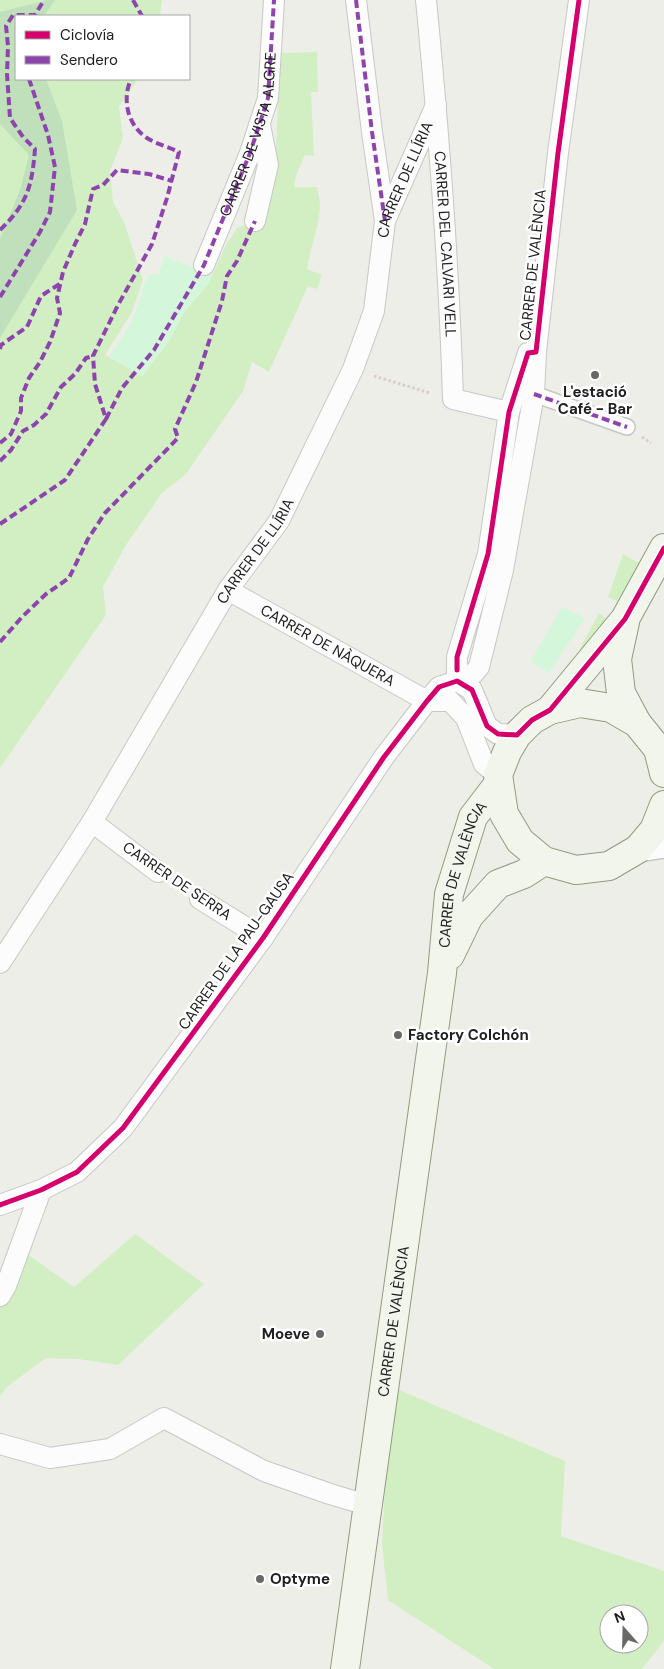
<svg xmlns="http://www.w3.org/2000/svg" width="664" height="1669" font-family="'DM Sans',sans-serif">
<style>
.grass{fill:#d2efc4;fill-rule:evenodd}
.forest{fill:#c0e0bb}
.park{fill:#d4f7dc}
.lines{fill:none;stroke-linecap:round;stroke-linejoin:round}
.pedestrian-casing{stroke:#c7c7c4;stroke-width:18}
.minor-casing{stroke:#c7c7c4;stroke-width:22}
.tertiary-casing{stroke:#c7c7c4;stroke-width:28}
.secondary-casing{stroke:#929a7f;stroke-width:30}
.path{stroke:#d8cdc7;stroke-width:3;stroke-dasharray:2.5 2.5;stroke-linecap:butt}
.pedestrian{stroke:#fcfcfc;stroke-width:15}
.minor{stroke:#fcfcfc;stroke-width:20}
.tertiary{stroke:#fcfcfc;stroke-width:25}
.secondary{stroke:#f2f5eb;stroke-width:28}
.quiet{stroke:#8e44ad;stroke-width:4;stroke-dasharray:8 4;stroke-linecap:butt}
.cycleway-casing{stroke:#fff;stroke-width:8}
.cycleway{stroke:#d6006c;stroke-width:5}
.poi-dot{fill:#686866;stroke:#fff;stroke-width:2}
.labels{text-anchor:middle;stroke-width:5;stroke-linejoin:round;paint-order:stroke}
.street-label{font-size:15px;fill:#202020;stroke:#fff}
.poi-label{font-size:15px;font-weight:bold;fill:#202020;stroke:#fff;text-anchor:start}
</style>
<rect width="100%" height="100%" fill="#eeeee8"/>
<path class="grass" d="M0,0h162l-2,16h-144v63h122l-19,28 4,31 -13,33 3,31 11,20 19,58 -11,32 -27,43 37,21 27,-35 15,-29 24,-28 19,-41 10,-15 18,-7 20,-48 5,-120 37,-1 1,40h-7l3,64 -9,-1 -9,21 -2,11h23c1,6 3,13 3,20 -1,21 -10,41 -13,62l15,6 -5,14 -9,-3 -39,86 -17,-10 -9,29 -57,83 -24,19 -36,52 -23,42 3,28 -106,153z
M623,554l16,9 -20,39 -11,-5z
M599,613l9,7 -47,63z
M135,1234l69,50 -86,81 -40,-6 -32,-1 -39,29 -7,9v-100l27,-42 47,33z
M390,1386l175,75 -4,75 103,35v70l-22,28h-148l-106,-69 -6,-55zM609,1614h30v30h-30z"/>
<path class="forest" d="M47,0h8l-11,16h-28v63h30l16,42 15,89 -77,128v-99l20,-49 9,-35 -29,-31v-112z"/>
<path class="park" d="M164,256l48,19 -4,9 -24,28 -15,29 -27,35 -33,-19 22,-34 17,-48 11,-1z
M562,607l23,11 -36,55 -19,-11z"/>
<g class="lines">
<defs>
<path id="pedestrian" d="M534,394l93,33"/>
<g id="minor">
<path d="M356,0l16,132 13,89"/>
<path id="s1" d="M426,0c13,133 23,265 27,399l56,13"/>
<path d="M255,221l13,-56 -8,-40"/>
<path id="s2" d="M204,265l46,-112 18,-55 6,-98"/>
<path d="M536,352l-8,1 -19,59 -21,142 -31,103v24l16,-7 6,-7 24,-97 31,-176 2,-42 22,-199 21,-153"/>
<path id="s3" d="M228,590l199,111h23l16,17 18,46 14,11"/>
<path d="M92,822l66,50"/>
<path d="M200,899l63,39"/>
<path id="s4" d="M0,963l92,-141 136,-232 51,-69 74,-152 21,-58 11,-90 51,-116"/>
<path d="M0,1205l41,-15 36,-18 46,-44 140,-190 121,-181 43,-56 12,-14 18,-6 15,9 15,36 11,8 19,1"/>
<path d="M0,1296l6,-10 35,-96"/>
<path d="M0,1444l50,14 60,-9 54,-31 100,53 66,23 37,11"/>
</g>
<path id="tertiary" d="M638,849l26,-4"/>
<g id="secondary">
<path d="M625,622l-8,37 4,34 16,30"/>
<path d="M550,710l75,-91 39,-71"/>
<path d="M664,773l-6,-24 -21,-26 -26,-15 -31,-5 -30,7 -18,10 -15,15 -10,17 -9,23 6,39 16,27 24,20 32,9 33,-4 29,-17 16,-19 10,-25"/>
<path d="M450,955l19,-39 29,-32 26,-10 20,-13"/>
<path id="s5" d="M345,1669l97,-696 7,-79 24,-77 26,-34"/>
</g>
</defs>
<use href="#pedestrian" class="pedestrian-casing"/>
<use href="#minor" class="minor-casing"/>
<use href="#tertiary" class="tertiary-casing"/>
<use href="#secondary" class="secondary-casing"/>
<path class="path" d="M374,376l56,17
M642,437l9,6"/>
<use href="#pedestrian" class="pedestrian"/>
<use href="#minor" class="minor"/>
<use href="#tertiary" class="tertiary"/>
<use href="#secondary" class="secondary"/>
<path class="quiet" d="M133,0l9,16
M356,0l16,132 13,89
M0,230c27,-26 32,-43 35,-81l-12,-12 -13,-19 -3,-44 1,-28 -2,-20 7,-11h22l9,-15
M0,297l40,-65 10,-20 5,-45 -7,-32 -19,-56
M0,349l1,-4 26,-18 14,-31 20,-13
M534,394l93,33
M106,419l16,-31 32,-38 50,-85 46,-112 18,-55 6,-98
M0,443l11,-9 10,-23v-13l8,-20 11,-16 10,-20 10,-29 -3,-15 6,-26 12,-28 10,-20 8,-35 10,-4 14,-15 32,4 23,7
M0,461l11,-11 12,-19 11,-6 12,-11 15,-27 14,-13 11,-16 7,-2
M0,524l65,-44 41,-61 -11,-35 -2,-28 25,-51 34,-61 15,-46 12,-46c-10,-5 -23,-8 -32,-14 -20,-13 -25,-39 -16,-59
M0,642l22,-25 24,-23 23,-16 19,-39 17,-26 73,-75 -3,-9 21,-47 26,-81 5,-25 10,-15 18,-40"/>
<defs>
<path id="cycleway" d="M457,670v-13l31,-103 21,-142 19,-59 8,-1 22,-199 21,-153
M0,1205l41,-15 36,-18 46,-44 140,-190 121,-181 43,-56 12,-14 18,-6 15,9 15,36 11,8 19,1 15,-15 18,-10 75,-91 39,-71"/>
</defs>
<use href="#cycleway" class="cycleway-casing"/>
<use href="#cycleway" class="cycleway"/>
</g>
<g class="poi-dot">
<circle cx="595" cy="375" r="5"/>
<circle cx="398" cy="1035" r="5"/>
<circle cx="320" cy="1334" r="5"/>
<circle cx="260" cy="1579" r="5"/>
</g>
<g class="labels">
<g class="street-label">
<text dy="5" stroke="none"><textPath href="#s2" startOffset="139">CARRER DE VISTA ALGRE</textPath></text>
<text dy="5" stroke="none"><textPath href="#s4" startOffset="890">CARRER DE LLÍRIA</textPath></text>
<text dy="5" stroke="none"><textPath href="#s1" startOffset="245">CARRER DEL CALVARI VELL</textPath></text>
<text transform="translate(533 265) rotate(-84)" y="5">CARRER DE VALÈNCIA</text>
<text dy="5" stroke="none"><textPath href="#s4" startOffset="485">CARRER DE LLÍRIA</textPath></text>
<text dy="5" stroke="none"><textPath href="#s3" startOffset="114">CARRER DE NÀQUERA</textPath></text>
<text dy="5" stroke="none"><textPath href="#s5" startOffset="804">CARRER DE VALÈNCIA</textPath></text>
<text transform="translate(177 881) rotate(34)" y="5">CARRER DE SERRA</text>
<text transform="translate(236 951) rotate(-55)" y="5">CARRER DE LA PAU-GAUSA</text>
<text dy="5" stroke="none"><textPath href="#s5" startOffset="351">CARRER DE VALÈNCIA</textPath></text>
</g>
<g class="poi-label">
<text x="595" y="397" text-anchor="middle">L'estació<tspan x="595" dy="17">Café - Bar</tspan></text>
<text x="408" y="1040">Factory Colchón</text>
<text x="310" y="1339" text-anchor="end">Moeve</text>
<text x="270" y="1584">Optyme</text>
</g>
</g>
<rect x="15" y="15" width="175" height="65" fill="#ffffff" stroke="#a6a6a6"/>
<rect x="25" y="31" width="25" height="8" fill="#d6006c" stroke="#a6a6a6"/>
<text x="60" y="40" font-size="15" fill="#202020">Ciclovía</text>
<rect x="25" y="56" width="25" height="8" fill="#8e44ad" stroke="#a6a6a6"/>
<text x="60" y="65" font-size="15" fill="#202020">Sendero</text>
<g transform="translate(624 1629) rotate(340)"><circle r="24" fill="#ffffff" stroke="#a6a6a6"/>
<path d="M0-4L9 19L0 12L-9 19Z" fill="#686866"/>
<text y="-8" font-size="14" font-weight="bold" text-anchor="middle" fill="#202020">N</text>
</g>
</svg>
